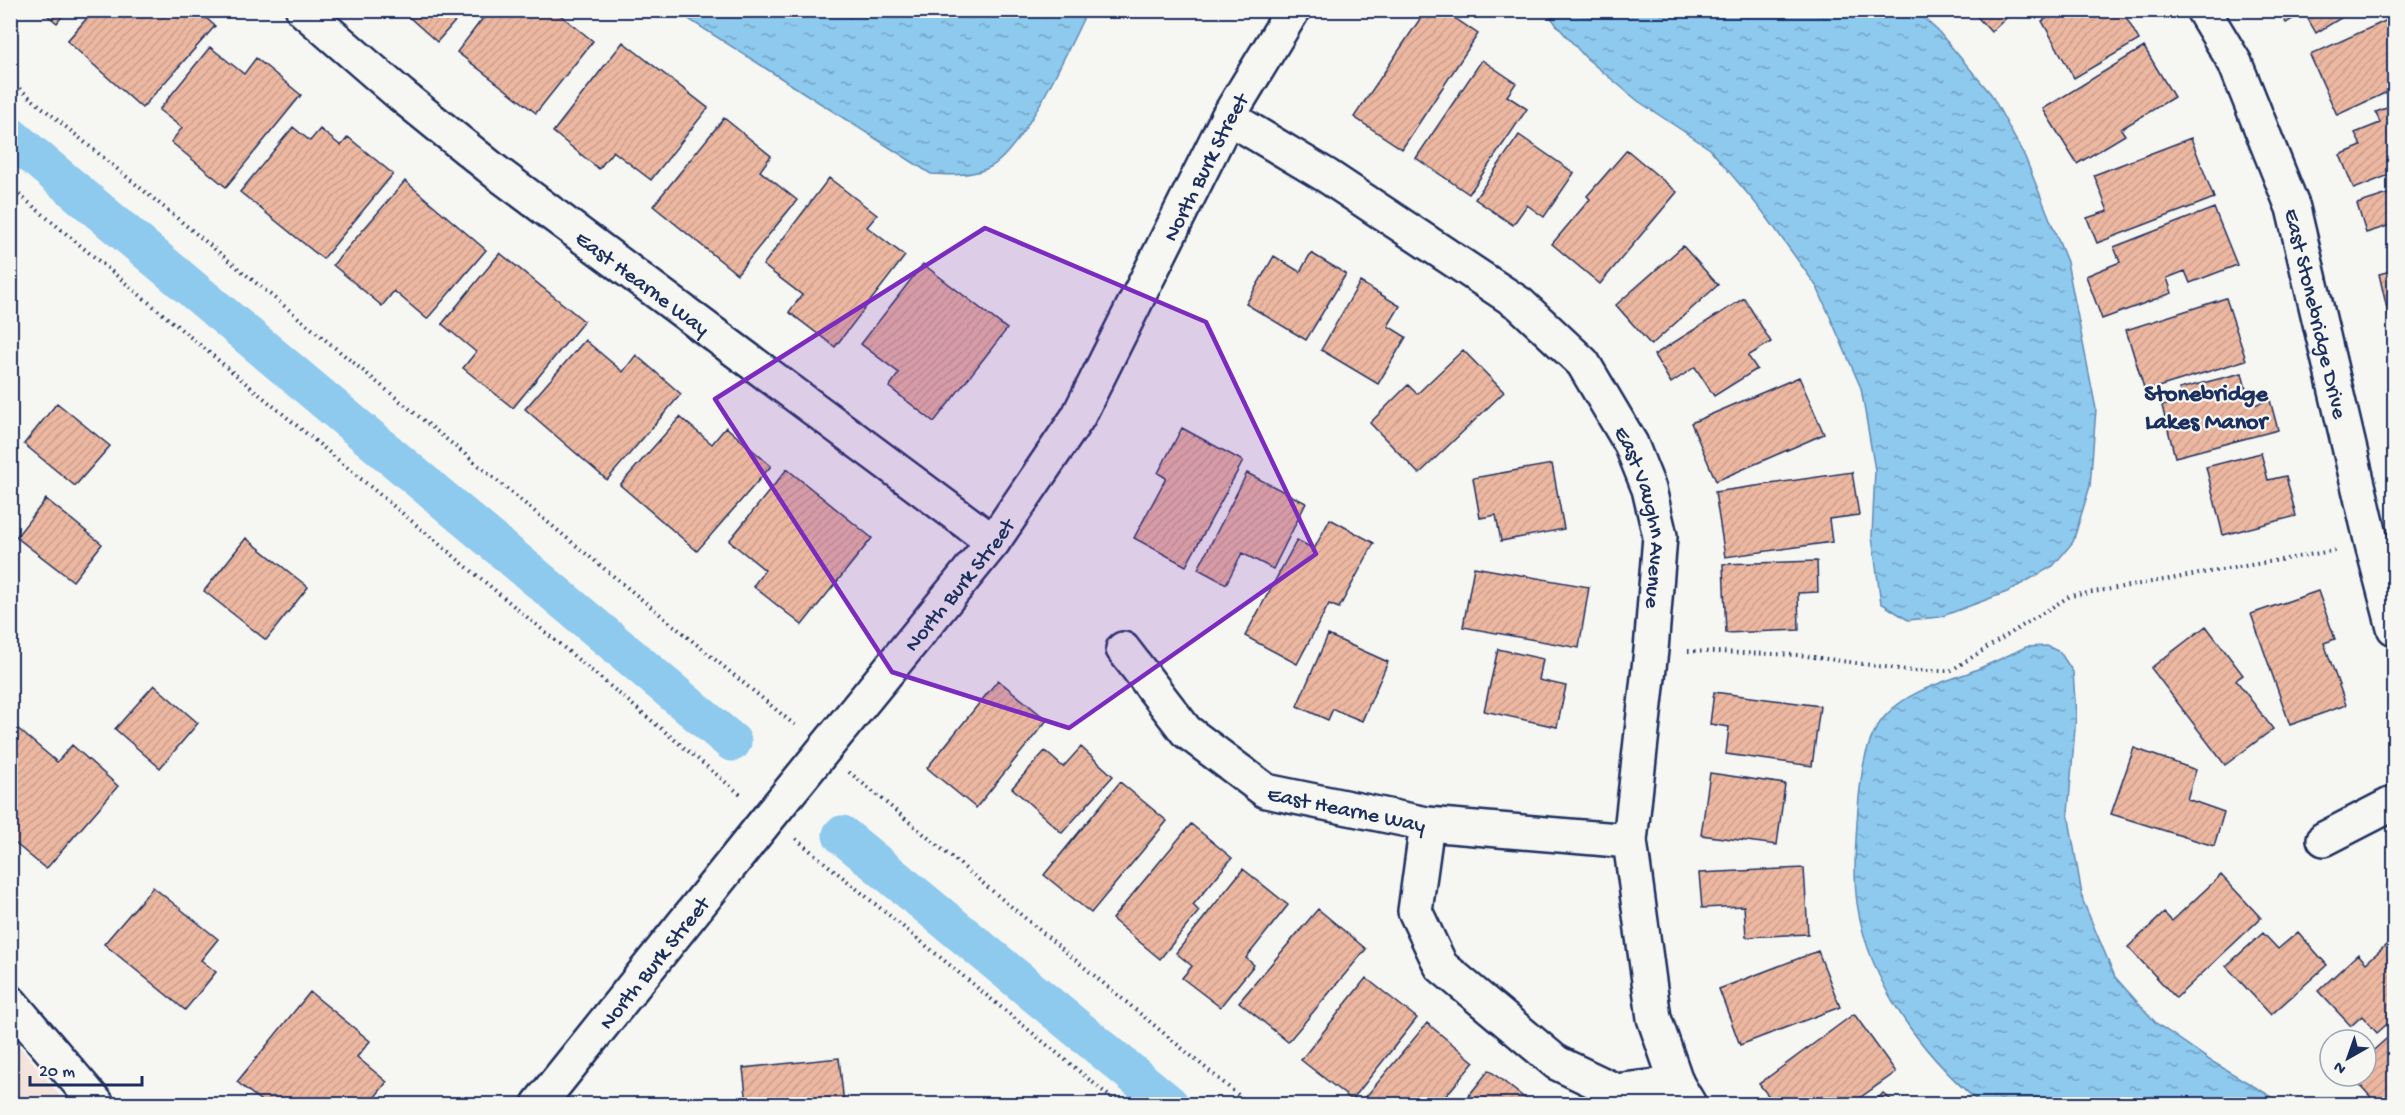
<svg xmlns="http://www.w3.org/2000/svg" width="2405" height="1115" font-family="'Gochi Hand',sans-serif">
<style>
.built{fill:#f3e3da}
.water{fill:url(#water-ripples);stroke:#608bb4;stroke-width:1.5}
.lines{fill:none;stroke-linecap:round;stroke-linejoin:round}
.canal{stroke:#8ec9ee;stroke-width:39}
.building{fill:url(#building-hatch);stroke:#1b2f5e;stroke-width:1.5}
.minor-casing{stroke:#1b2f5e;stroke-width:38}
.path{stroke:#1b2f5e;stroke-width:4;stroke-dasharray:1.5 4.5;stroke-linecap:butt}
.minor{stroke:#f6f6f2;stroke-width:33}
.marked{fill:#7b2cbf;fill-opacity:0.2;stroke:#7b2cbf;stroke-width:4.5;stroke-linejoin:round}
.labels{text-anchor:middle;stroke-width:4.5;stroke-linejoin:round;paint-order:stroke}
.street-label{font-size:22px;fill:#1b2f5e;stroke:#f6f6f2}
.neighbourhood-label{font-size:24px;font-weight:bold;fill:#1b2f5e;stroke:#f6f6f2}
</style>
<defs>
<pattern id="water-ripples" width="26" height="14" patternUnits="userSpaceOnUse" patternTransform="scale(1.5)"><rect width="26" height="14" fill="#8ec9ee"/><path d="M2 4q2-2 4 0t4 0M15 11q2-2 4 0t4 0" fill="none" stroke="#73a4c4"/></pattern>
<pattern id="building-hatch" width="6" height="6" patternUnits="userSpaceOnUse" patternTransform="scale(1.5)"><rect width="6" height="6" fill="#edb8a1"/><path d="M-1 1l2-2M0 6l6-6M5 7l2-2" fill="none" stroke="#cb9e8d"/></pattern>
</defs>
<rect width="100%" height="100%" fill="#f6f6f2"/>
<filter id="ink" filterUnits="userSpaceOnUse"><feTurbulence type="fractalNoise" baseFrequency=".0167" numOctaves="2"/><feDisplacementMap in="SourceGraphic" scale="12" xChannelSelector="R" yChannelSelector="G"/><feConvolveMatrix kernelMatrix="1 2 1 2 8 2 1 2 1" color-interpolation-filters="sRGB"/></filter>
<g filter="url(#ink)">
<path class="built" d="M10,1036h1l56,68h-56z"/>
<path class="water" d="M676,11h411c-17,34 -66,146 -101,158 -17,7 -37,6 -55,5z
M1546,11h370l22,20 53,63 34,63 42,105 29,147 -6,77 -17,56 -20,24 -46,26 -67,25 -32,3 -27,-17 -9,-66 3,-67 -14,-82 -44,-101 -54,-75 -53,-63 -72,-48 -52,-43 -27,-30z
M2047,646l13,6 13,20 3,44 -8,97 15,88 32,76 41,46 55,38 73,43h-303c-60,-51 -112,-120 -124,-201 -4,-31 -1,-64 1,-95 3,-32 6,-70 29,-94 21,-22 53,-31 81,-41 20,-8 39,-17 58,-26z"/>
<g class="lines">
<path class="canal" d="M10,136l722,606
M842,835l327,269"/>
</g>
<path class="building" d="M41,10h26l-10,13z
M94,10h103l18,16 -73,82 -75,-67z
M401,10h64l-28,32z
M489,10h65l39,31 -57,72 -79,-61z
M1426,10h17l35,24 -76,115 -48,-32z
M1971,10h44l-24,22z
M2061,10h61l17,30 -65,38 -32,-57z
M2279,10h75l-38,23 -12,-21 -18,11z
M2394,17v72l-57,26 -27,-60z
M623,42l85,66 -57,72 -38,-29 -14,18 -46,-37z
M210,47l34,27 12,-16 45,37 -75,92 -55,-45 11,-14 -23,-18z
M2144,47l30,50 -53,32 4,6 -48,29 -34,-55z
M1482,60l34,23 -9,13 20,13 -58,85 -53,-36z
M2394,105v68l-40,16 -14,-34 21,-9 -6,-13 25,-10 -4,-11z
M724,118l47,38 -11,15 37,29 -60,74 -84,-68z
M293,127l17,14 10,-12 21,17 7,-9 45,37 -70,85 -83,-67z
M1519,135l55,38 -30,44 -17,-12 -14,20 -38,-26z
M2191,138l23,60 -117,45 -10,-25 21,-7 -14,-36z
M1627,150l50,42 -77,92 -48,-40 38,-45 -3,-3z
M829,178l48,37 -10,12 38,29 -70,91 -46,-35 13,-17 -39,-30z
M405,181l81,69 -59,69 -33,-28 -12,15 -49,-41z
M2394,192v32l-28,9 -9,-29z
M2214,208l23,57 -47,18 -5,-12 -18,7 5,15 -70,26 -16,-43 34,-14 -6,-15z
M1683,246l35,39 -67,60 -35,-40z
M500,253l84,68 -71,87 -50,-40 13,-16 -34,-28z
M1311,253l35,21 -40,66 -60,-36 28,-48 26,16z
M923,264l84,65 -73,93 -45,-35 10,-14 -38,-29z
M2394,270v69l-15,-65z
M1360,282l40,24 -12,20 18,11 -28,47 -57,-34z
M1744,298l27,44 -23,14 9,13 -43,27 -19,-29 -24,16 -17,-28z
M2226,298l20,62 -101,31 -19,-61z
M585,340l38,32 13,-17 45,39 -74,86 -82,-71z
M1463,350l41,42 -85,82 -49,-51 38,-38 9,9z
M2242,373l8,33 20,-6 8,30 -103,27 -13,-51 20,-5 -3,-12z
M1799,377l25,57 -108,47 -25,-58z
M57,403l53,43 -35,40 -51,-42z
M680,417l32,27 14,-17 45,39 -74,85 -77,-66z
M1182,428l61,33 -57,105 -52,-28 32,-60 -8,-5z
M2261,453l7,27 18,-4 10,40 -73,19 -17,-68z
M1552,464l12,65 -63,12 -5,-26 -16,3 -7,-40z
M787,469l85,69 -70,87 -49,-39 12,-16 -36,-29z
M1852,472l7,43 -30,4 3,23 -107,15 -10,-65z
M1247,473l59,30 -33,66 -31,-16 -16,31 -28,-15z
M46,499l56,45 -29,37 -57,-44z
M1330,519l44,24 -35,65 -10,-4 -32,60 -52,-28 52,-96 17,9z
M246,538l62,49 -42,53 -62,-49z
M1817,561l1,31 -20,1 1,37 -73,3 -3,-69z
M1474,567l115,20 -10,61 -116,-21z
M2318,591l17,48 -11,4 22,62 -56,20 -39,-111z
M2206,626l37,49 -7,5 37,49 -48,36 -74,-97z
M1328,635l60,27 -26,59 -29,-12 -5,11 -31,-14z
M1498,649l45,10 -4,21 27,6 -9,41 -73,-16z
M998,680l49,40 -71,88 -49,-40z
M154,685l44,38 -38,45 -45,-39z
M1714,692l106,14 -8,60 -86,-12 3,-27 -19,-3z
M10,722l47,40 15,-17 46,41 -72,83 -36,-30z
M1081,747l32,29 -51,57 -50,-45 33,-37 18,16z
M2134,748l62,22 -9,29 37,13 -10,34 -103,-32z
M1710,773l75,11 -8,61 -76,-10z
M1120,782l47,39 -76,92 -47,-38z
M1191,824l41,34 -39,47 6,6 -39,48 -48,-40z
M1804,868l4,66 -62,3 -2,-31 -42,2 -3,-35z
M1243,869l45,36 -42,53 8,7 -34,42 -38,-29 10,-12 -16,-13z
M2221,875l40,43 -85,80 -48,-51 36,-34 8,8z
M153,887l65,52 -17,21 15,12 -31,38 -81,-66z
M1318,909l48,40 -78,93 -49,-40z
M2298,932l29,33 -56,50 -45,-49 37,-33 15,16z
M2394,938v80l-17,15 -15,-17 -11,10 -33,-35 40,-37 8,9z
M1818,951l22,56 -100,38 -21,-56z
M1366,978l51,40 -65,82 -51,-40z
M310,992l60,49 -13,16 30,25 -18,22h-104l-28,-22z
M1854,1014l42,58 -45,32h-4l-5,-7 -10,7h-57l-16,-20z
M1427,1023l47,39 -35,42h-79z
M2394,1032v60l-13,12h-4l-25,-28h14v-19z
M839,1058l5,46h-97l-4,-36z
M1489,1070l43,34h-70z
M1883,1093l13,11h-23z"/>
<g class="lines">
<defs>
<g id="minor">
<path id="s1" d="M303,10l98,85 95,77 497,370"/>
<path id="s2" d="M2203,10l32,53 58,145 79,336 22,84"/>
<path id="s3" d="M1228,117l99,59 193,128 63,59 48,81 18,45 11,47 -9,114 -21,191 24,177 23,66 12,20"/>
<path id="s4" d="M1123,649l63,82 80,60 161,33 203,17"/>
<path d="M1427,824l-12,87 26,55 116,97 59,28 61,-7"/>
<path d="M2324,839l70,-36"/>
<path d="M10,1002l87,102"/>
<path id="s5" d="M539,1104l230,-287 224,-275 85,-125 150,-300 65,-107"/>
</g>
</defs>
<use href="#minor" class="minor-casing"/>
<path class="path" d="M10,81l786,645
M10,187l731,608
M1688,651l111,4 114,16h37l120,-75 268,-46
M849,772l400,332
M796,839l323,265"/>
<use href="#minor" class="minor"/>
</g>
</g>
<path class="marked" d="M985,228l221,94 110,232 -247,174 -177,-56 -177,-273z"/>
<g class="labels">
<g class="street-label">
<text dy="8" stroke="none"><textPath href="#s5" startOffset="1154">North Burk Street</textPath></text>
<text dy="8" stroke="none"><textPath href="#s1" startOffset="436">East Hearne Way</textPath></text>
<text dy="8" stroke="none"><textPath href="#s2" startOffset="326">East Stonebridge Drive</textPath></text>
<text dy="8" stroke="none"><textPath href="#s3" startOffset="602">East Vaughn Avenue</textPath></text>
<text dy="8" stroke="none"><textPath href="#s5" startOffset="668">North Burk Street</textPath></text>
<text dy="8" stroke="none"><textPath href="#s4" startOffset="286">East Hearne Way</textPath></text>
<text dy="8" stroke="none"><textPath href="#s5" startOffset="182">North Burk Street</textPath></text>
</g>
<g class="neighbourhood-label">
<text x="2206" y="400">Stonebridge<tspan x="2206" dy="28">Lakes Manor</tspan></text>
</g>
</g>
<rect width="2405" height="1115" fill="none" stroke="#f6f6f2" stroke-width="36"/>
<rect x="18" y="18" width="2369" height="1079" fill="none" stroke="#1b2f5e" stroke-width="2" filter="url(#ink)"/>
<g transform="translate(2348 1058) rotate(220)"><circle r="28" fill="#f6f6f2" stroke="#9ea6b7" stroke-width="1.5"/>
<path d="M0-4.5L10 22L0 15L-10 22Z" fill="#1b2f5e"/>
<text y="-9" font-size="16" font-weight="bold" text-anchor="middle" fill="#1b2f5e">N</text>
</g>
<path d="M30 1076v9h112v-9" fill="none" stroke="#1b2f5e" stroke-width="3"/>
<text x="39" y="1076" font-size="18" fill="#1b2f5e" stroke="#f6f6f2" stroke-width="4.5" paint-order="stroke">20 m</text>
</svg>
